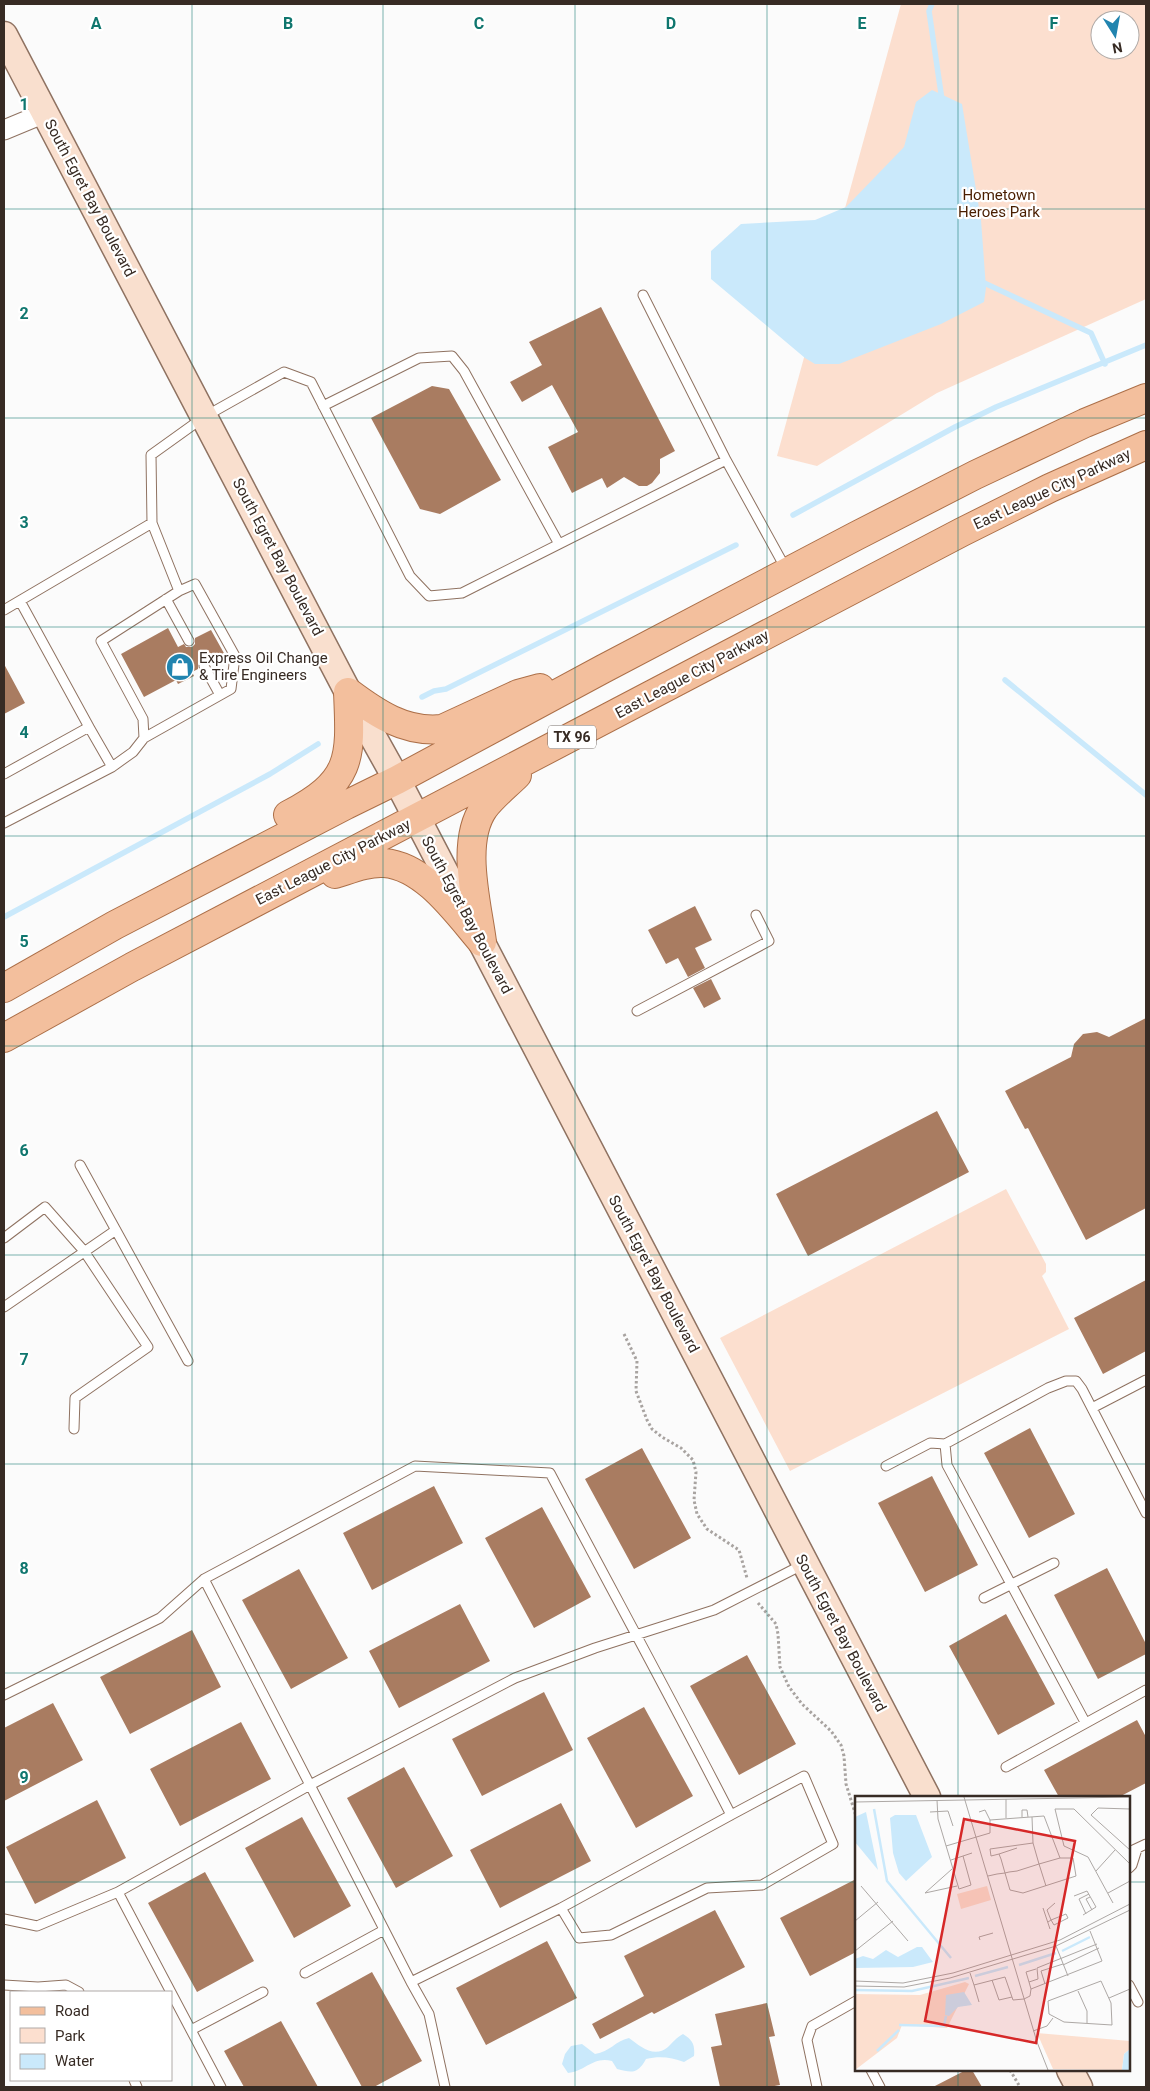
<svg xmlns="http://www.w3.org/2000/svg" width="1150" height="2091" font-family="Roboto,sans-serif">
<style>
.green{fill:#fcdfcf;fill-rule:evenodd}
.water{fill:#cae9fb}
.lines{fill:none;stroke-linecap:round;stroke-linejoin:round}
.stream{stroke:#cae9fb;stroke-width:5.5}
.building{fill:#a97c61}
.lane-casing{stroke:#8f7261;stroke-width:11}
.street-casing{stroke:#8f7261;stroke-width:21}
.secondary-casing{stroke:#8f7261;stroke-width:29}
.primary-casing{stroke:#ac6f48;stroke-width:30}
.path{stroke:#a8a3a0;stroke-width:3;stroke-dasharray:2.5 2.5;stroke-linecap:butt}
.lane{stroke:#fff;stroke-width:9}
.street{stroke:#fff;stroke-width:19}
.secondary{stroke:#f9dfce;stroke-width:26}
.primary{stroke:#f3bf9d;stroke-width:28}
.grid{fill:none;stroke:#0f766e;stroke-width:1;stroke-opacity:0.55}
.labels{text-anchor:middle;stroke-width:4.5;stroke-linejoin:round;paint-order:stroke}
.shield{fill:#fff;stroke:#736b66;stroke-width:1}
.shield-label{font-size:14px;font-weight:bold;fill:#372b24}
.park-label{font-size:15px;fill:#491e00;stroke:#fff}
.street-label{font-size:15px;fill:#372b24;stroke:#fff}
.poi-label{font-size:15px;fill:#372b24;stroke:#fff;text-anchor:start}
.inset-river{fill:none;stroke:#cae9fb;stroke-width:2.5}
.inset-road{fill:none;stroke:#ada8a5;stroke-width:1}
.view{fill:#d62828;fill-opacity:0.15;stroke:#d62828;stroke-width:2.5}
.inset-edge{fill:none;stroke:#372b24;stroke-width:2.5}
.grid-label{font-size:16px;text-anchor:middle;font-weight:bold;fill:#0f766e;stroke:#fff;stroke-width:4.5;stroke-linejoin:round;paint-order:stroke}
</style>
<rect width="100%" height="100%" fill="#fbfbfb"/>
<path class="green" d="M901,4h245v295l-209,94 -120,73 -40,-10zM1100,20h30v30h-30z
M1006,1189l40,75v8l-4,4 27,53 -279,142 -70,-133z"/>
<path class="water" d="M932,90l30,14 19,116 5,68 -2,14 -43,22 -102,40h-24l-10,-6 -94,-79v-28l30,-27 74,-4 31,-13 58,-60 12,-45z
M683,2034c10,6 12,11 11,22l-10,6c-13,-5 -25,-6 -38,-3 -8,15 -14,14 -29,10l-5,-8c-19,-5 -26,10 -44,12l-6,-9 3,-10 6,-8 11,-2 13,10c15,-2 20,-13 34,-16 11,8 25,21 39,9 5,-5 8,-9 15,-13z"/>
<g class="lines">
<path class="stream" d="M932,4l-3,7 13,89
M980,281l111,52 14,31
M793,515l162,-88 41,-20 150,-62
M1005,680l141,115
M422,697l12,-6 12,-2 290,-144
M4,917l266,-143 48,-30"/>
</g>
<path class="building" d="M601,307l74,144 -15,8v14l-8,10 -5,3h-8l-15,-9 -17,11 -5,-10 -30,15 -24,-46 30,-15 -26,-47 -30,17 -12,-20 32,-17 -13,-23z
M432,386l17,3 52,91 -61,34 -20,-5 -49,-91z
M168,628l10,19 6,-3 2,3h6l3,-3v-6l16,-8 14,25 -15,8 -3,-3h-6l-3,3v6l-6,3 2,4 -16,8 -2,-4 -32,17 -23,-43z
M4,664l21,39 -21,11z
M695,906l17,34 -17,8 10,20 -17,9 -10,-19 -12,6 -18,-34z
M711,979l10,20 -17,9 -11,-20z
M1146,1018v190l-60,32 -58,-112 -3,1 -20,-38 66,-34 3,-13 9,-10 14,-2 12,5z
M937,1111l32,61 -161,84 -32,-62z
M1146,1280v71l-43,23 -29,-56z
M1030,1428l45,86 -46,24 -45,-85z
M642,1448l49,90 -57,31 -49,-90z
M932,1476l46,89 -53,27 -47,-89z
M434,1486l29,57 -91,47 -29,-57z
M542,1507l49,90 -57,31 -49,-90z
M1107,1568l39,76v10l-48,25 -44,-84z
M299,1569l49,89 -57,31 -49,-89z
M460,1604l30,57 -91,47 -30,-57z
M1006,1614l49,90 -57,31 -49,-89z
M192,1630l29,57 -91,47 -30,-57z
M747,1655l49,89 -57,31 -49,-89z
M544,1692l29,58 -91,46 -30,-57z
M53,1703l30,57 -79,41v-73z
M644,1707l49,89 -57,32 -49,-90z
M1137,1720l9,17v46l-27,14h-60l-15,-27z
M241,1722l30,57 -91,47 -30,-57z
M404,1767l49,89 -57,32 -49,-90z
M97,1800l29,58 -91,46 -29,-57z
M561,1803l30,58 -91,47 -30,-58z
M302,1817l49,89 -57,32 -49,-90z
M205,1872l49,89 -57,31 -49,-89z
M856,1879v73l-46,24 -30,-58z
M715,1910l30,57 -91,47 -2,-2 -52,27 -8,-15 52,-28 -20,-40z
M547,1941l30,57 -91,47 -30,-57z
M372,1972l50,89 -48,26h-12l-46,-84z
M767,2003l8,33 -6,1 11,48 -11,2h-49l-9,-40 11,-2 -7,-31z
M281,2021l37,66h-74l-20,-36z
M966,2070h6l10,17h-49z"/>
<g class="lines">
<defs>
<path id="lane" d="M643,295l83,165
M323,406l96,-48 33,-2 12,15 95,173
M166,599l23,42
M4,610l148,-87 -1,-68 53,-38 80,-45 27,10 99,194 19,20 33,-3 264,-133 60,109
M204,666l16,29
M89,727l23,40
M144,738l87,-49 4,-33 -40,-72 -16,7
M4,774l85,-47 -69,-126
M4,823l108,-56 21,-15 11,-14 -1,-19 -42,-78 78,-50 -27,-68
M637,1011l132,-70 -13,-26
M80,1165l108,196
M4,1238l41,-31 39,44 64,96 -73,51 -1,31
M4,1307l112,-77
M1092,1408l54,-28
M886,1466l44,-23 15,1
M984,1598l70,-35
M4,1695l156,-77 44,-39 211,-113 135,7c60,114 122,227 181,342l73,-39 29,68 -71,41 -55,3 -96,47 -32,3 -18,-30 -150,74 -101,-197 205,-107 80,-30 119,-38 90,-46
M1085,1722l-138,-257 -2,-21 103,-56 18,-7h10l6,8 64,124
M1006,1767l140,-77
M1129,1852l17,-8
M1129,1868l3,-3 5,-16
M118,1892l192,-107 -106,-206
M561,1908l170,-93
M4,1919l33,7 81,-34 103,195
M305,1973l79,-43
M411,1982l18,32 16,73
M4,1985l34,2 28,-2 13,7
M1129,1985l9,17
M191,2030l72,-38
M871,2070l9,17
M134,2080l3,7
M817,2087l-10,-47 5,-14 44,-25"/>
<path id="street" d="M4,130l41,-17"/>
<path id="secondary" d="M4,35l344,657 49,88 530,1017
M1070,2070l9,17"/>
<path id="primary" d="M348,692c28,21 57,41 94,37l76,-35 22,-6
M288,815c65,-34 63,-56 60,-123
M335,874c16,-5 32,-12 49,-11 41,3 73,50 98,79
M482,942c-5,-39 -22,-100 2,-134 9,-12 23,-23 33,-33
M4,988l111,-63 231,-120 51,-25 206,-111 253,-133 119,-61 110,-52 61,-25
M4,1038l128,-71 830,-435 88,-44 96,-43"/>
</defs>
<use href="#lane" class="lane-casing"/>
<use href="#street" class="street-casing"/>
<use href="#secondary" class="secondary-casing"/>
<use href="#primary" class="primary-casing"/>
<path class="path" d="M624,1334l13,27 -1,30 11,29 5,9 10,8 19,11 12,12 3,12 -2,28 3,14 10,15 32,21 8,28
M758,1603l18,21 2,10 2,33 9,20 13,17 29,27 10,14 3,11 2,28 10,32
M1010,2070l10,17"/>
<use href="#lane" class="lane"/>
<use href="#street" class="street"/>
<use href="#secondary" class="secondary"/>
<use href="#primary" class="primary"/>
</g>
<path class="grid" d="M192,4v2083M383,4v2083M575,4v2083M767,4v2083M958,4v1793M4,209h1142M4,418h1142M4,627h1142M4,836h1142M4,1046h1142M4,1255h1142M4,1464h1142M4,1673h1142M4,1882h852M1129,1882h17M958,2070v17"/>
<defs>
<symbol id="shop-disc" viewBox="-11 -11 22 22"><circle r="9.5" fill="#2184af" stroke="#fff"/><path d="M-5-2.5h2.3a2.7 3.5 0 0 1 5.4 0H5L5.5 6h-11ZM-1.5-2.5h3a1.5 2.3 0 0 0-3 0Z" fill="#fff"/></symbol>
</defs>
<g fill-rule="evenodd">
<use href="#shop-disc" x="164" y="651" width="32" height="32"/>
</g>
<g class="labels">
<rect class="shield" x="548" y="725.5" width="48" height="23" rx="4"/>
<g class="shield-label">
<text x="572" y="742">TX 96</text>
</g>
<g class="park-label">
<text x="999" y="200">Hometown<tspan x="999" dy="17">Heroes Park</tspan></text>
</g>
<g class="street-label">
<text transform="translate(90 198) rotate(62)" y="5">South Egret Bay Boulevard</text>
<text transform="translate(1052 489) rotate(-25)" y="5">East League City Parkway</text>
<text transform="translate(278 557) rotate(62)" y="5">South Egret Bay Boulevard</text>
<text transform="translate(692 674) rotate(-28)" y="5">East League City Parkway</text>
<text transform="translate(333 862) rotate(-27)" y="5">East League City Parkway</text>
<text transform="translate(467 915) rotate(62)" y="5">South Egret Bay Boulevard</text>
<text transform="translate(654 1274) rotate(62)" y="5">South Egret Bay Boulevard</text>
<text transform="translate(841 1633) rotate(62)" y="5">South Egret Bay Boulevard</text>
</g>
<g class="poi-label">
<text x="199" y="663">Express Oil Change<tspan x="199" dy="17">&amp; Tire Engineers</tspan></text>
</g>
</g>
<g transform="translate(855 1796)">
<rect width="275" height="275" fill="#fbfbfb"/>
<path d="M132,90l4,14 -30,9 -4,-15zM110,186l4,2 -22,44 -45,-3 -5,13 -42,32v-76l65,1zM182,237l93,8v8l-6,5 -2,16 -69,-1z" fill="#fcdfcf"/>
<path d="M11,16l12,58 -23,-28v-25zM40,19h21l16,42 -26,24 -7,-8 -6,-20 -3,-35zM62,151h5l11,15 -20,5 -58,1v-9l8,-3 10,3 13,-9 12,7zM109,196l8,13 -14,2 -9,9 -4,-1 1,-20zM275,253v21h-8l2,-16z" fill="#cae9fb"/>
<path class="inset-river" d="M19,13l13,72 64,77M207,155l28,-14M164,169l37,-12M120,180l33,-9M0,194l57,1 57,-13M44,229l45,1 2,-10M22,255l22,-21"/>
<path class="inset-road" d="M109,1l73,245 11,28M151,3v19M82,4l1,19 21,70 12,-4 -8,-29M0,6l275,-5M275,13l-32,-1 -7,7 39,35M75,16l18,-1 5,15M124,16l6,-2 5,10M167,21v-7h5l1,7M177,21l1,26M91,50l44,-13v-13l54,-4 16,42h13l3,18 -53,17 -13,-3 -5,-17 -4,-14 -2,-5 -8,2 -1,-7 43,-6 6,21 -22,7 -8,1 -4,1 -8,1 -9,2M144,58l18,-6M96,64l21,-7M97,73l-27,24 32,-7M241,75l19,-21M6,90l47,55M191,90l-7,-22 21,-6M253,97l22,-12M219,100l13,-5 9,16 -13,8M235,101l-4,2 6,11M258,107l-25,-46 -24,-11 -9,-37h19l56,55M188,112l7,21M231,118l-7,-15 10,-5M0,125l23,-19M193,126l3,-2 15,-6 2,4 -14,7 -3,-5 -4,-10 8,-7M125,144l-1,-3 14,-4M201,150l12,30M0,155l38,-30M208,169l36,-17M115,177l4,12 31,-8 8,23 11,-1 6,-3 1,-7 71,-28 -12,-30M137,184l7,20 13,-3M0,185l48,2 50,-10 107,-33 70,-36M246,185l10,22 1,22 -48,-3 -15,-8 -1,-13zM174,186l-3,-10 10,-3M190,188l-4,-13 22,-7M119,189l5,17M0,190l49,1 46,-9 106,-32 74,-36M176,193l-2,-7 9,-3 -1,-11 60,-24M223,195l9,20v12M254,202l21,-9M178,235l14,-5 6,-8"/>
<path class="view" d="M109,23l111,22 -39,202 -111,-22z"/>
<rect width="275" height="275" class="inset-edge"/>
</g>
<g class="grid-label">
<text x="96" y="29">A</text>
<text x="288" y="29">B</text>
<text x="479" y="29">C</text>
<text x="671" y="29">D</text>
<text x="862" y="29">E</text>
<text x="1054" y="29">F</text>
<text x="24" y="110">1</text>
<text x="24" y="319">2</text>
<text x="24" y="528">3</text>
<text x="24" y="738">4</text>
<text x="24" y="947">5</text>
<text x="24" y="1156">6</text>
<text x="24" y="1365">7</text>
<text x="24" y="1574">8</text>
<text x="24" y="1783">9</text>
</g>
<rect width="1150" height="2091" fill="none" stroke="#372b24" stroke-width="10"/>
<rect x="10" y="1991" width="162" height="90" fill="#ffffff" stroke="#afaaa7"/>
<rect x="20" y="2007" width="25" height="8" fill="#f3bf9d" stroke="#afaaa7"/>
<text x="55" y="2016" font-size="15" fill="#372b24">Road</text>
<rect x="20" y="2028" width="25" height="15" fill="#fcdfcf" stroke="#afaaa7"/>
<text x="55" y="2041" font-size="15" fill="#372b24">Park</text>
<rect x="20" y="2054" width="25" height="15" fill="#cae9fb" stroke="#afaaa7"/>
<text x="55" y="2066" font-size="15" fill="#372b24">Water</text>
<g transform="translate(1115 35) rotate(169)"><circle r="24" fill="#ffffff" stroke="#afaaa7"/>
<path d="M0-4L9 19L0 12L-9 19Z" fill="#2184af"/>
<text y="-8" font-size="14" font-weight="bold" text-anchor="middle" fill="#372b24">N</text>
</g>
</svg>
